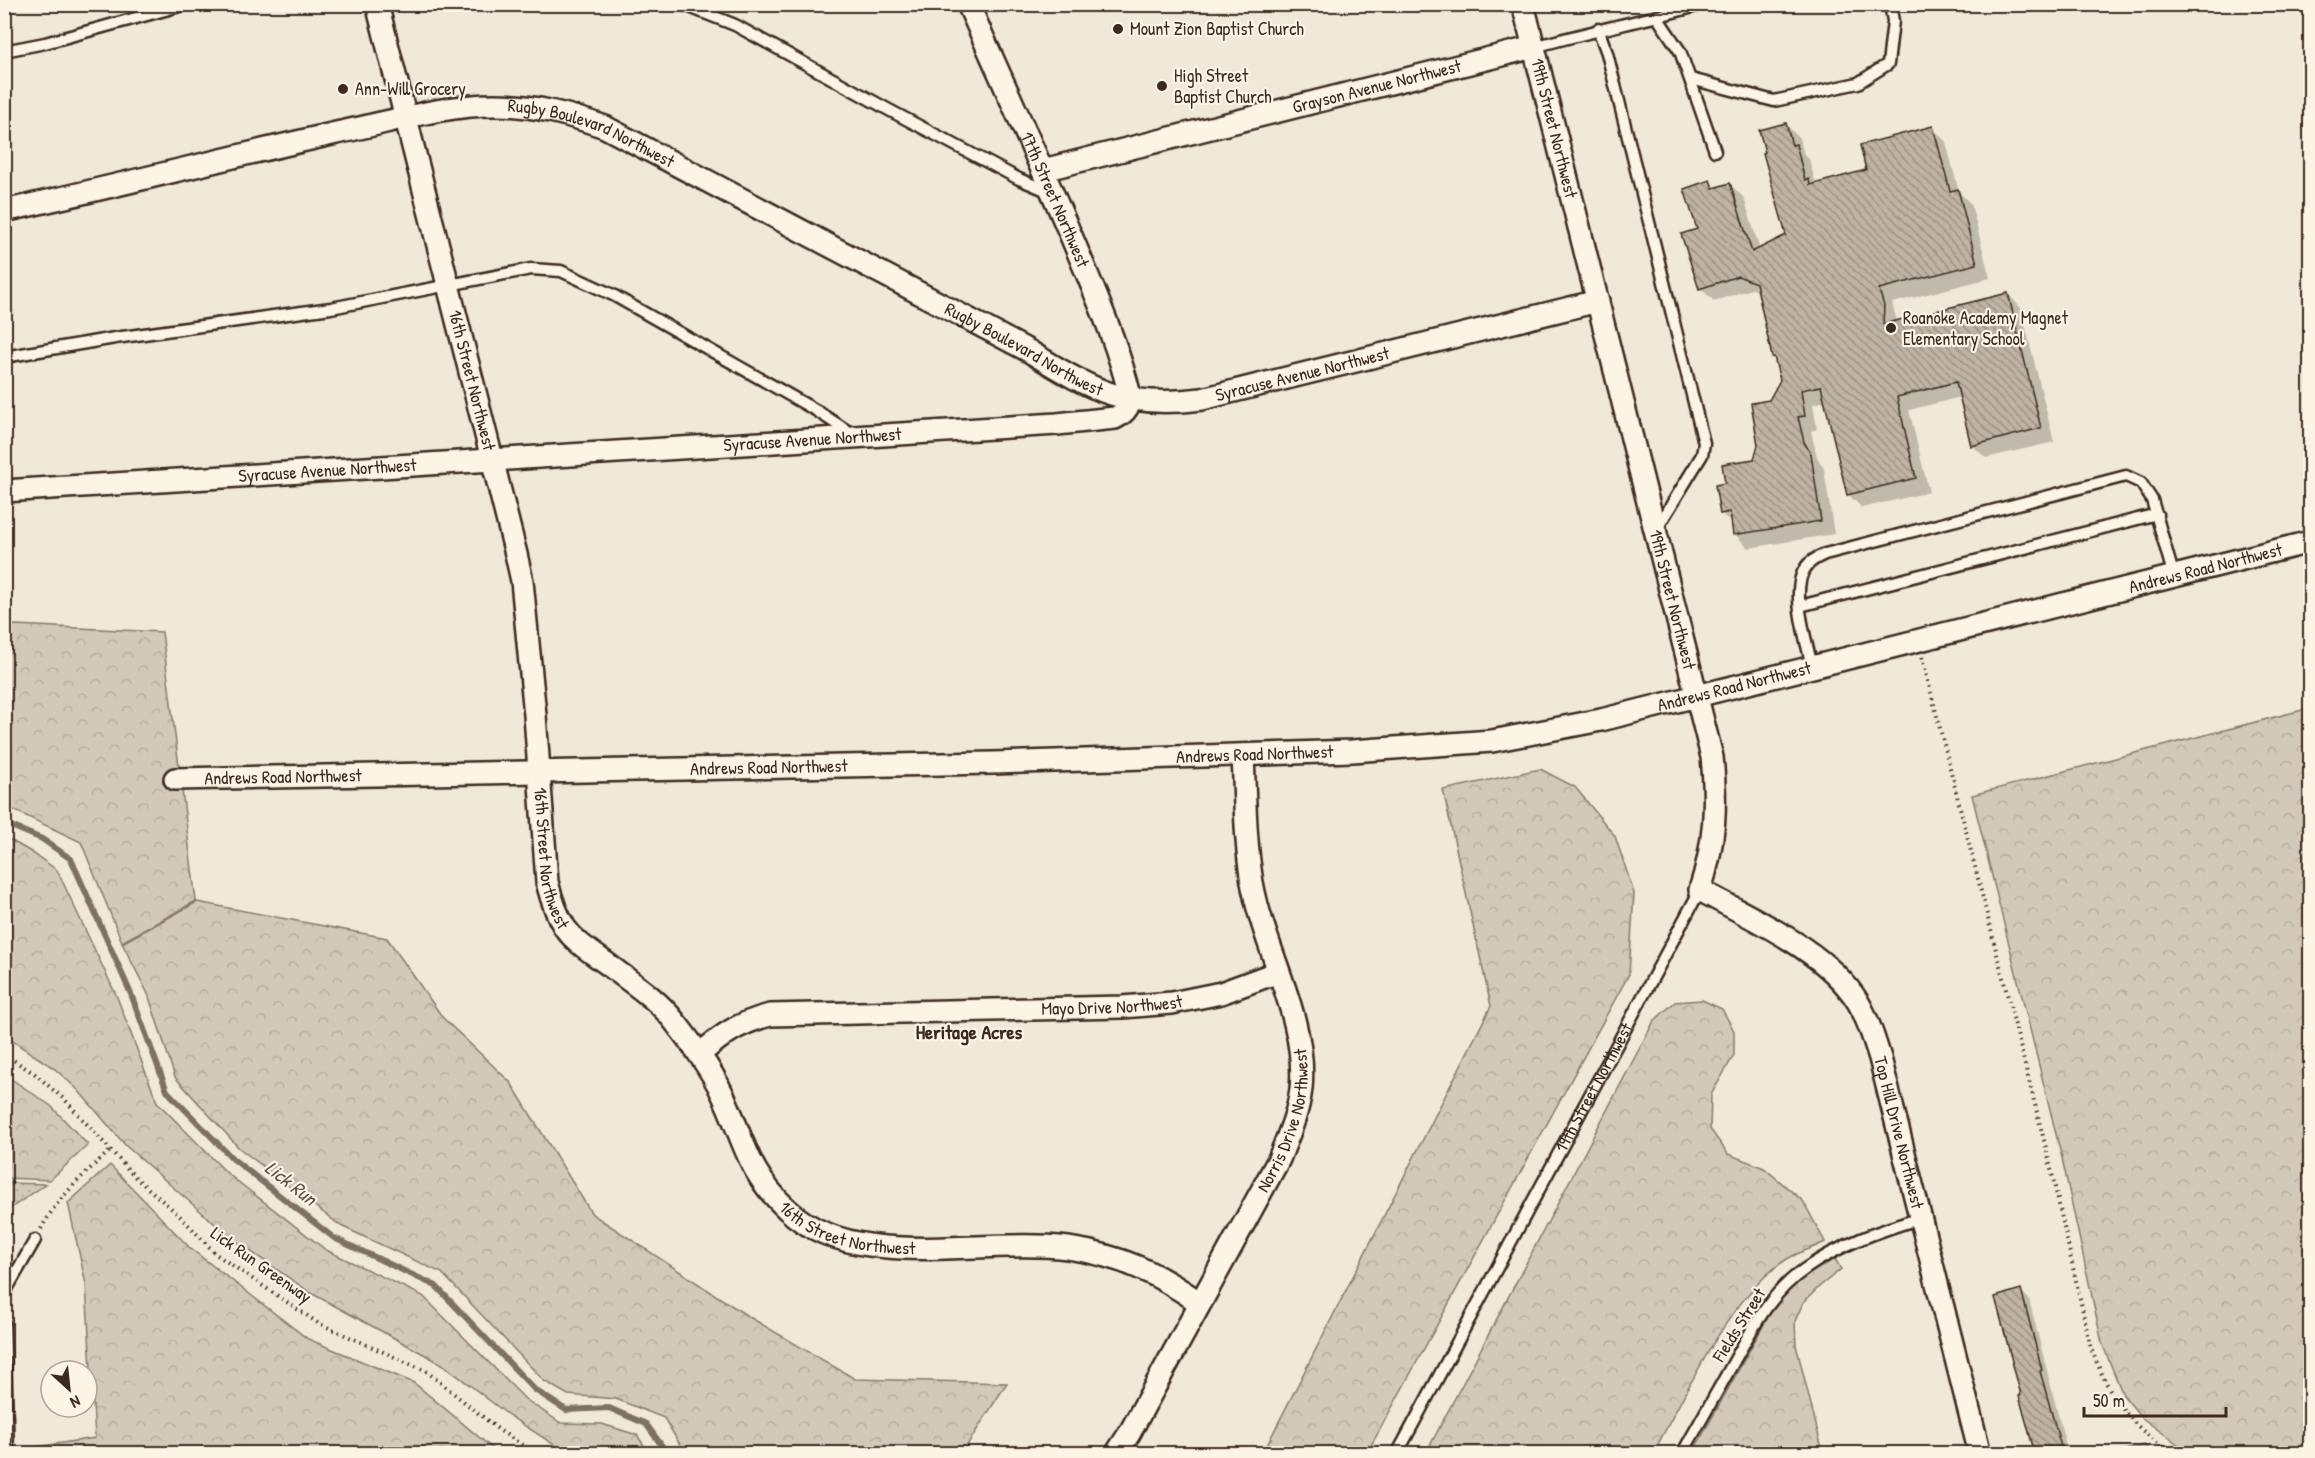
<svg xmlns="http://www.w3.org/2000/svg" width="2315" height="1458" font-family="'Patrick Hand',sans-serif">
<style>
.grass{fill:url(#grass-dots);stroke:#867a6c;stroke-width:1.5}
.forest{fill:url(#forest-crowns);stroke:#867a6c;stroke-width:1.5}
.shadow{fill:#0003}
.lines{fill:none;stroke-linecap:round;stroke-linejoin:round}
.stream{stroke:#7e7163;stroke-width:6}
.building{fill:url(#building-back-hatch);stroke:#3b2a1e;stroke-width:1.5}
.lane-casing{stroke:#3b2a1e;stroke-width:15}
.street-casing{stroke:#3b2a1e;stroke-width:26}
.path{stroke:#3b2a1e;stroke-width:4;stroke-dasharray:1.5 4.5;stroke-linecap:butt}
.lane{stroke:#fcf5e5;stroke-width:10}
.street{stroke:#fcf5e5;stroke-width:21}
.poi-dot{fill:#3b2a1e;stroke:#fcf5e5;stroke-width:2}
.labels{text-anchor:middle;stroke-width:4.5;stroke-linejoin:round;paint-order:stroke}
.poi-label{font-size:18px;fill:#3b2a1e;stroke:#fcf5e5;text-anchor:start}
.street-label{font-size:18px;fill:#3b2a1e;stroke:#fcf5e5}
.neighbourhood-label{font-size:20px;font-weight:bold;fill:#3b2a1e;stroke:#fcf5e5}
.water-label{font-size:20px;font-style:italic;fill:#625346;stroke:#fcf5e5}
</style>
<defs>
<pattern id="grass-dots" width="8" height="8" patternUnits="userSpaceOnUse" patternTransform="scale(1.5)"><rect width="8" height="8" fill="#d2c9ba"/><path d="M2 2h.1M6 6h.1" fill="none" stroke="#b5ad9f" stroke-width="1.8" stroke-linecap="round"/></pattern>
<pattern id="forest-crowns" width="20" height="18" patternUnits="userSpaceOnUse" patternTransform="scale(1.5)"><rect width="20" height="18" fill="#d2c9ba"/><path d="M2 6a3 3 0 1 1 6 0M12 15a3 3 0 1 1 6 0" fill="none" stroke="#b5ad9f"/></pattern>
<pattern id="building-back-hatch" width="6" height="6" patternUnits="userSpaceOnUse" patternTransform="scale(1.5)"><rect width="6" height="6" fill="#beb3a4"/><path d="M-1 5l2 2M0 0l6 6M5-1l2 2" fill="none" stroke="#9c9285"/></pattern>
</defs>
<rect width="100%" height="100%" fill="#f0e9d9"/>
<filter id="ink" filterUnits="userSpaceOnUse"><feTurbulence type="fractalNoise" baseFrequency=".0167" numOctaves="2"/><feDisplacementMap in="SourceGraphic" scale="12" xChannelSelector="R" yChannelSelector="G"/><feConvolveMatrix kernelMatrix="1 2 1 2 8 2 1 2 1" color-interpolation-filters="sRGB"/></filter>
<g filter="url(#ink)">
<path class="grass" d="M5,1183l41,1 -41,28z"/>
<path class="forest" d="M15,625l147,7 34,269 -74,41 -41,-100 -76,-36v-179z
M2310,708v745h-120l-48,-35 -19,-23 -21,-52 -40,-185 -90,-363z
M1540,769l35,18 40,49 19,57 -5,81 -262,479h-104l228,-447 -48,-216z
M5,837l26,15 26,18 60,127 40,105 71,72 98,76 97,46 102,103 36,24 41,1 35,11 12,18h-82l-56,-36 -69,-53 -131,-71 -80,-55 -105,-92 -49,-57 -22,-20 -50,-33z
M197,902l190,36 56,80 68,65 81,131 154,101 109,64 152,4 -45,70h-277l-21,-35 -48,-19 -48,-4 -24,-14 -102,-108 -101,-47 -102,-78 -64,-71 -27,-83 -26,-51z
M1702,1000l20,9 12,22v24l-23,40 -1,34 18,25 36,14 39,33 22,41c-12,6 -26,10 -38,17 -59,38 -100,134 -134,194h-227l228,-432 21,-19z
M4,1074l47,32 37,39 -38,35 -45,-2z
M110,1165l81,84 117,90 106,44 84,70h-469v-5l66,-10 -9,-154 -18,-81z
M1834,1257l7,12 -21,17 -17,17 -8,18 1,24 27,108 -131,1 80,-144c17,-23 38,-38 62,-53z
M2144,1445l11,8h-41z"/>
<path class="shadow" d="M1786,124l13,14 5,16 5,5 7,26 52,-14 65,-43 13,14 13,50 12,12 19,74 -98,25 5,19 111,-28 13,14 33,134 -68,16 -14,-13 -11,-48 -52,13 20,82 -67,16 -13,-13 -23,-94 -13,3 4,25 -6,2 6,26 7,12 10,65 -86,14 -13,-14 -2,-9 -12,-12 6,-28 28,-25 14,-59 13,-21 -23,-89 -7,-2 -38,12 -14,-13 -1,-58 10,-48 7,7 14,-5 14,14 16,52 28,-14z
M2021,1291l8,8 39,155h-30z"/>
<g class="lines">
<path class="stream" d="M4,823l38,16 29,20 60,135 36,97 66,68 101,79 102,48 99,104 31,20 43,-2 37,16 22,30"/>
</g>
<path class="building" d="M1786,123l6,22 4,-1 9,36 4,-1 1,6 56,-15 -6,-25 73,-19 17,65 8,-2 19,75 -98,25 5,17 -1,18 125,-31 33,135 -70,18 -15,-64 -59,15 19,81 -69,17 -26,-109 -20,4 4,26 -7,1 6,25 7,12 10,67 -88,14 -3,-23 -10,2 -5,-29 10,-2 -3,-19 32,-5 4,-14 -7,-42 18,-3 11,-20 -6,-23h-2l-16,-74 -18,-7 -39,13 -18,-55 16,-5 -13,-40 26,-9 3,8 17,-5 22,69 34,-17 -23,-82 2,-1 -6,-22z
M2021,1289l21,81 -2,1 23,83h-28l-16,-58 2,-1 -26,-98z"/>
<g class="lines">
<defs>
<g id="lane">
<path d="M682,4l53,21 154,85 130,69 31,13"/>
<path d="M1657,17l23,34 35,100"/>
<path d="M1598,29l9,24 97,390 -2,12 -46,75"/>
<path d="M1534,47c56,-16 113,-27 170,-43"/>
<path d="M4,51l41,-8 142,-39"/>
<path d="M1691,79l83,22 84,-18 30,-19 5,-43 -3,-17"/>
<path d="M4,357l111,-19 216,-30 200,-39 30,2 52,24 204,116 35,23"/>
<path d="M1800,606l357,-92"/>
<path d="M1812,667c-5,-25 -23,-78 -6,-100 4,-6 12,-10 19,-13l301,-78 15,7 11,17 22,77"/>
<path d="M4,1294l31,-54"/>
<path d="M4,1323l4,131"/>
<path id="s1" d="M1397,1454l303,-564"/>
<path d="M1682,1454c15,-27 30,-53 45,-80 21,-37 41,-80 78,-105 36,-25 74,-38 116,-51"/>
</g>
<g id="street">
<path id="s2" d="M377,4l139,550 6,27 13,134 12,167c4,16 9,32 18,46 11,15 26,24 41,35 23,18 51,35 69,59 17,22 35,45 47,71 23,48 24,78 66,117 67,63 194,27 280,38 54,8 89,25 132,55"/>
<path id="s3" d="M968,4c35,78 70,155 104,234 22,53 46,105 59,162"/>
<path id="s4" d="M1523,4l189,753c5,49 3,86 -12,133 52,29 126,60 158,112 10,17 16,37 22,56l100,396"/>
<path id="s5" d="M1043,170l491,-123"/>
<path id="s6" d="M4,211c113,-25 225,-54 337,-79 50,-10 102,-27 153,-27 39,0 74,9 111,22l422,223c66,40 94,59 175,49l396,-98"/>
<path id="s7" d="M4,491l1053,-67 58,-6c9,-4 13,-9 16,-18"/>
<path id="s8" d="M175,779l818,-16 359,-12 140,-10 109,-21 709,-178"/>
<path id="s9" d="M700,1054c23,-20 39,-31 70,-39l352,-8 50,-4 49,-10 57,-21"/>
<path id="s10" d="M1116,1454l13,-20 150,-275c9,-23 19,-45 22,-70 7,-70 -37,-138 -49,-207 -7,-41 -7,-85 -9,-127"/>
</g>
</defs>
<use href="#lane" class="lane-casing"/>
<use href="#street" class="street-casing"/>
<path class="path" d="M1922,657l127,503 42,188c19,50 37,75 81,106
M4,1054l31,20 31,27 71,78 42,36 38,40 101,68 108,48 73,59 37,24
M41,1229c16,-31 44,-56 70,-79"/>
<use href="#lane" class="lane"/>
<use href="#street" class="street"/>
</g>
</g>
<g class="poi-dot">
<circle cx="1118" cy="29" r="6"/>
<circle cx="1162" cy="86" r="6"/>
<circle cx="343" cy="89" r="6"/>
<circle cx="1891" cy="328" r="6"/>
</g>
<g class="labels">
<g class="poi-label">
<text x="1130" y="35">Mount Zion Baptist Church</text>
<text x="1174" y="82">High Street<tspan x="1174" dy="21">Baptist Church</tspan></text>
<text x="355" y="95">Ann-Will Grocery</text>
<text x="1903" y="324">Roanoke Academy Magnet<tspan x="1903" dy="21">Elementary School</tspan></text>
</g>
<g class="street-label">
<text dy="6" stroke="none"><textPath href="#s5" startOffset="344">Grayson Avenue Northwest</textPath></text>
<text dy="6" stroke="none"><textPath href="#s4" startOffset="128">19th Street Northwest</textPath></text>
<text dy="6" stroke="none"><textPath href="#s6" startOffset="604">Rugby Boulevard Northwest</textPath></text>
<text dy="6" stroke="none"><textPath href="#s3" startOffset="214">17th Street Northwest</textPath></text>
<text dy="6" stroke="none"><textPath href="#s6" startOffset="1090">Rugby Boulevard Northwest</textPath></text>
<text dy="6" stroke="none"><textPath href="#s6" startOffset="1383">Syracuse Avenue Northwest</textPath></text>
<text dy="6" stroke="none"><textPath href="#s2" startOffset="388">16th Street Northwest</textPath></text>
<text dy="6" stroke="none"><textPath href="#s7" startOffset="810">Syracuse Avenue Northwest</textPath></text>
<text dy="6" stroke="none"><textPath href="#s7" startOffset="324">Syracuse Avenue Northwest</textPath></text>
<text dy="6" stroke="none"><textPath href="#s8" startOffset="2052">Andrews Road Northwest</textPath></text>
<text dy="6" stroke="none"><textPath href="#s4" startOffset="614">19th Street Northwest</textPath></text>
<text dy="6" stroke="none"><textPath href="#s8" startOffset="1566">Andrews Road Northwest</textPath></text>
<text dy="6" stroke="none"><textPath href="#s8" startOffset="1080">Andrews Road Northwest</textPath></text>
<text dy="6" stroke="none"><textPath href="#s8" startOffset="594">Andrews Road Northwest</textPath></text>
<text dy="6" stroke="none"><textPath href="#s8" startOffset="108">Andrews Road Northwest</textPath></text>
<text dy="6" stroke="none"><textPath href="#s2" startOffset="874">16th Street Northwest</textPath></text>
<text dy="6" stroke="none"><textPath href="#s9" startOffset="423">Mayo Drive Northwest</textPath></text>
<text dy="6" stroke="none"><textPath href="#s1" startOffset="416">19th Street Northwest</textPath></text>
<text dy="6" stroke="none"><textPath href="#s10" startOffset="376">Norris Drive Northwest</textPath></text>
<text dy="6" stroke="none"><textPath href="#s4" startOffset="1244">Top Hill Drive Northwest</textPath></text>
<text dy="6" stroke="none"><textPath href="#s2" startOffset="1377">16th Street Northwest</textPath></text>
<text transform="translate(261 1265) rotate(35)" y="6">Lick Run Greenway</text>
<text transform="translate(1739 1325) rotate(-58)" y="6">Fields Street</text>
</g>
<g class="neighbourhood-label">
<text x="969" y="1039">Heritage Acres</text>
</g>
<g class="water-label">
<text transform="translate(291 1183) rotate(38)" y="7">Lick Run</text>
</g>
</g>
<rect width="2315" height="1458" fill="none" stroke="#fcf5e5" stroke-width="24"/>
<rect x="12" y="12" width="2291" height="1434" fill="none" stroke="#3b2a1e" stroke-width="2" filter="url(#ink)"/>
<g transform="translate(69 1389) rotate(153)"><circle r="28" fill="#fcf5e5" stroke="#afa495" stroke-width="1.5"/>
<path d="M0-4.5L10 22L0 15L-10 22Z" fill="#3b2a1e"/>
<text y="-9" font-size="16" font-weight="bold" text-anchor="middle" fill="#3b2a1e">N</text>
</g>
<path d="M2084 1407v9h142v-9" fill="none" stroke="#3b2a1e" stroke-width="3"/>
<text x="2093" y="1407" font-size="18" fill="#3b2a1e" stroke="#fcf5e5" stroke-width="4.5" paint-order="stroke">50 m</text>
</svg>
